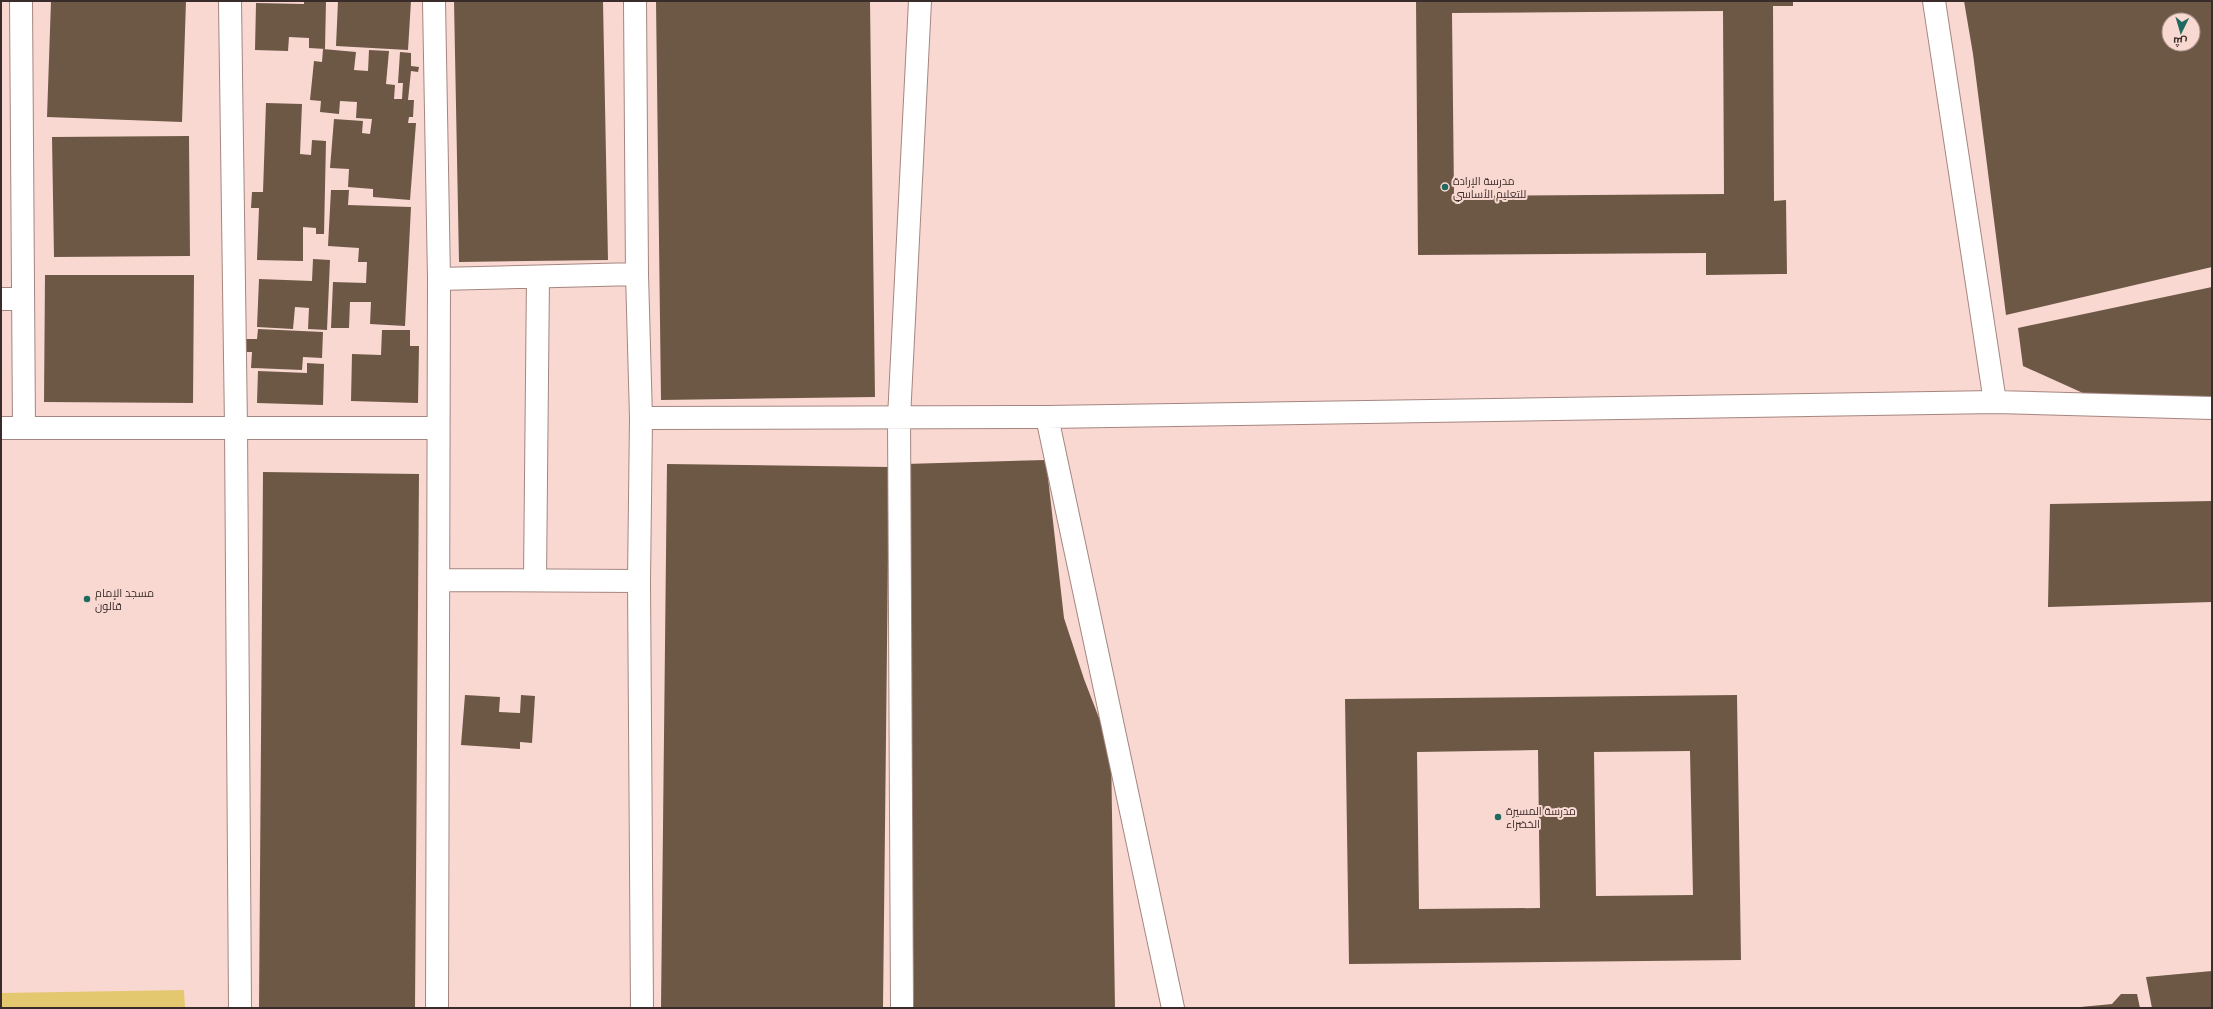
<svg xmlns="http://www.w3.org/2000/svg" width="2213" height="1009" font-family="'Times New Roman',Cairo,serif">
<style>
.green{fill:#e4c870}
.building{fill:#6d5846;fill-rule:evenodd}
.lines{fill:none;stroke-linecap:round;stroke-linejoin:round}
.minor-casing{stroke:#a48680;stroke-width:24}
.minor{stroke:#fff;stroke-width:22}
.poi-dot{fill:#1f6961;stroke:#f9d8d1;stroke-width:1.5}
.labels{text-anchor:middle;stroke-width:4;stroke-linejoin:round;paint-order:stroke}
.poi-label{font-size:11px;fill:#392c2a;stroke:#f9d8d1;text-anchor:start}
</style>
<rect width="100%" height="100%" fill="#f9d8d1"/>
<path class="green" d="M184,990l1,18h-184v-15z"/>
<path class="building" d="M51,1h135l-4,121 -135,-5z
M304,1h22l-1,48 -16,-1v-10l-20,-1 -1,14 -33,-1 1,-47 48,1z
M338,1h73l-3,49 -72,-4z
M454,1h149l5,259 -149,2z
M656,1h214l5,396 -214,3z
M1416,1h377v5h-20l1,195 12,-1 1,74 -81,1v-22l-288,2zM1723,11l1,183 -270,2 -2,-183z
M1964,1h248v266l-206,48 -33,-261zM2169,20h24v24h-24z
M323,49l33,3 -2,18 14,1 1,-21 20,1 -3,33 9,1 -1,14h8l1,-16h-5l2,-31 11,1v13l8,1 -1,5 -7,-1 -3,29h6l-1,17h-4l-1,6h8l-6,77 -37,-3v-8l-25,-2 1,-18 -19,-1 4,-49 29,2 -1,12 8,1 2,-15 -16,-1 1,-16 -17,-1 -1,13 -19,-2 1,-11 -11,-1 4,-39 8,1z
M266,103l36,1 -2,50 11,1 1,-15 14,1 -2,93h-8v-6l-13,-1v34l-46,-1 2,-52h-8l1,-16h11z
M189,136l1,120 -136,1 -2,-120z
M331,190h18l-1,15 63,2 -6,119 -35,-2 1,-22h-21l-1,26h-18l2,-46 33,1 1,-21h-9l1,-14 -31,-2z
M313,259l17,1 -3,70 -19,-1 1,-21 -14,-1 -2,22 -36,-2 2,-48 53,2z
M45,275h149l-1,128 -149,-1z
M2212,287v112l-118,-1 -71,-32 -5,-38z
M258,329l65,3 -1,26 -19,-1 -1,13 -51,-2 1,-16h-8l1,-13h12z
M382,330h28v16h9l-1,57 -67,-2 1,-47 29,1z
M307,363l17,1 -1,41 -66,-2 1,-32 49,2z
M1046,460l18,158 20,61 27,70 4,259h-201l-9,-544z
M667,464l222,3 -6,541h-222z
M263,472l156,2 -4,534h-156z
M2212,501v101l-164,5 2,-103z
M465,695l35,2 -1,15 21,1 1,-18 14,1 -3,47 -12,-1v7l-59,-4z
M1737,695l4,265 -392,4 -4,-265zM1538,750l2,158 -121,1 -2,-157zM1690,751l3,144 -97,1 -2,-144z
M2212,971v37h-60l-6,-31z
M2121,994h16l3,14h-70l42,-4z"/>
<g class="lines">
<defs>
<path id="minor" d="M21,1l3,427
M230,1l6,426 4,581
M434,1l5,278 -2,729
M635,1l2,273 4,144 -2,163 3,427
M1934,1l61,401
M439,279l198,-5
M1,299h22
M1047,417l126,591
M641,418l406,-1 948,-15 217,6
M1,428h437
M439,580l200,1
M535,580l3,-303
M902,1008l-3,-590 21,-417"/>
</defs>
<use href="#minor" class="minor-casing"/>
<use href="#minor" class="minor"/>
</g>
<g class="poi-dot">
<circle cx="1445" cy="187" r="4"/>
<circle cx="87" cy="599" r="4"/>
<circle cx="1498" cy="817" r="4"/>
</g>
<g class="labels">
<g class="poi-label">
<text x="1453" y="185">مدرسة الإرادة<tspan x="1453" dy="13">للتعليم الأساسي</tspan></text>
<text x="95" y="597">مسجد الإمام<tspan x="95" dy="13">قالون</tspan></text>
<text x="1506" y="815">مدرسة المسيرة<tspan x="1506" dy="13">الخضراء</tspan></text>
</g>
</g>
<rect width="2213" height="1009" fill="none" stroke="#392c2a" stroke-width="4"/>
<g transform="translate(2181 32) rotate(185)"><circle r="19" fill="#f9d8d1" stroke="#ac938e"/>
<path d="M0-3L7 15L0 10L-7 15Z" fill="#1f6961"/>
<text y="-6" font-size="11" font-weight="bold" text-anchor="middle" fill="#392c2a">ش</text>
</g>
</svg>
